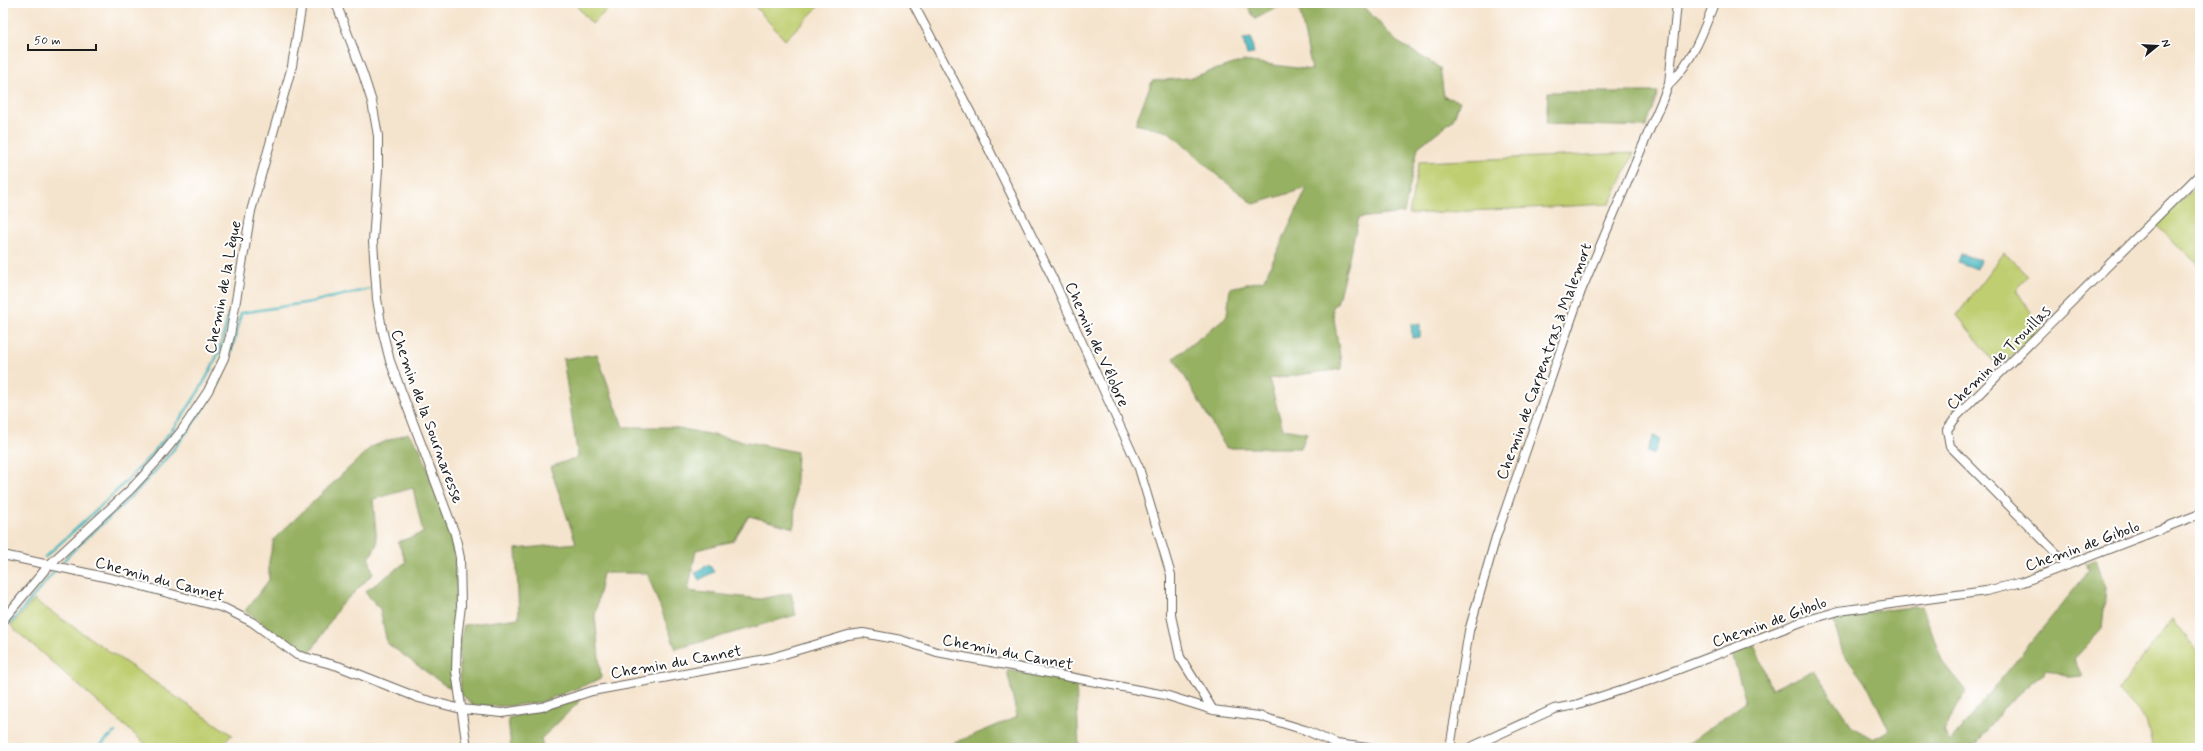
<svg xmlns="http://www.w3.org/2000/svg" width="2203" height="751" font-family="Mynerve,sans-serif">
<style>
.green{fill:#bfce71;stroke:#6e7546}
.forest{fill:#97b163;stroke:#5a6640}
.water{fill:#46b6be;stroke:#31696d}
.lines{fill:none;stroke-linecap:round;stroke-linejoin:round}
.stream{stroke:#46b6be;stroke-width:2.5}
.street-casing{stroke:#68625a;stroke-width:10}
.street{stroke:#fff;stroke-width:8}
.labels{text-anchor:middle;stroke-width:4;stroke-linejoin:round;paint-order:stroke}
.street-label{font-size:16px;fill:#1c1c1c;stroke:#fff}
</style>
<rect width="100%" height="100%" fill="#fff"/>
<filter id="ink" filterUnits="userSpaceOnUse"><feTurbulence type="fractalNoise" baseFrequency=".025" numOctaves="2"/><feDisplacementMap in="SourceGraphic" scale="8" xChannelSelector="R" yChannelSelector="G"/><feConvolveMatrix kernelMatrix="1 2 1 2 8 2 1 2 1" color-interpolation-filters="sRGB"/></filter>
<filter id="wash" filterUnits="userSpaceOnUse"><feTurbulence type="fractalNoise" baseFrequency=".012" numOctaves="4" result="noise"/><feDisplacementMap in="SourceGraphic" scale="16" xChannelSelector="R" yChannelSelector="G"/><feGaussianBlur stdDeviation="0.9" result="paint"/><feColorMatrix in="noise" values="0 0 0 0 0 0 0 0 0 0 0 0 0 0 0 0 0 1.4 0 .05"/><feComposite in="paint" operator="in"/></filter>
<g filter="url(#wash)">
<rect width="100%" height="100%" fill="#f5e4cd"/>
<path class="green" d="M574,3h40l-22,21z
M752,3h70l-37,37z
M1634,153l-24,51 -201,10 10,-52z
M2198,185l2,2v79l-44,-41z
M2004,253l25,23 -13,14 25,37 -42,42 -42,-54z
M34,600l198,135 -15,13h-67l-139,-122z
M2172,619l28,36v93h-47l-7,-27 -28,-31z"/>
<path class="forest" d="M1246,3h40l-31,16z
M1298,3h63l35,38 44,27 4,29 16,4 -7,19 -35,27 -14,66 -45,5 -22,86 -5,2 10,63 -73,10 14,50 24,4 -6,15h-75l-52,-90 53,-42 3,-28 34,-8 43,-92 -53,16 -36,-28 -49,-44 -34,-8 17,-43 37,-3 54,-17 69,9z
M1548,92h110l-12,35 -100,-3z
M597,354l26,73h50l124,25 -3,76 -45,-12 -16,25 -37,9 -8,41 72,8 31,-6 5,22 -120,34 -29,-76h-44l-8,43 6,63 -60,23 -32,4h-35l-13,-12 -2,-47 5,-22 55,-7 -3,-69 60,-6 -26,-76 28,-10 -15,-98z
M408,433l12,15 31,85 7,56 -3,101 -12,-6 -56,-41 -7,-34 -15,-17 41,-30 -8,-20 25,-9 -10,-45 -40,11 4,45 -8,15 4,15 -34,33 -28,45 -11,-1 -55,-40 24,-31v-19l5,-22 97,-92z
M2096,559l10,30 -4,40 -28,30 8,17 -12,1 -23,-8 -38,33 -36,46h-291l64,-46 -14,-49 23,-7 16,43 43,-18 38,56 21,12 16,-9 -20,-42 -26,-35 -10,-34 8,-4 81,-9 21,57 23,28 -23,39 7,12 139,-171 -3,-8z
M1007,670l69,12 3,66h-137l75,-31z
M582,699l-41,40 3,9h-33l-3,-30z"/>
<path class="water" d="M1251,38l3,16 -7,1 -4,-16z
M1961,254l19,6 -3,9 -19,-7z
M1411,324h9v13l-8,1z
M1653,436l7,3 -6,15 -7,-3z
M709,564l5,8 -15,8 -4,-7z"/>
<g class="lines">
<path class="stream" d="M45,557c65,-59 140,-123 174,-206 4,-12 7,-26 10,-39
M64,560c26,-27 56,-50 81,-78 45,-48 85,-104 96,-169l70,-11 59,-13
M11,623l43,-51
M97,748l18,-16"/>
</g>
</g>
<g filter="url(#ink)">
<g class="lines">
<defs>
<path id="street" d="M336,3l27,71 9,28 6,34v33l-5,73 4,57 5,30 8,32 65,173 5,24 1,48 -4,32 -1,33 11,77
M913,3l61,116 80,162 85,187 32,107v40l9,42 33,53
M1669,84l8,-81
M3,555l120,26 101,27 28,14 45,33 41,11 81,32 42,11 41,4 40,-6 50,-16 179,-33 77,-23 15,-2 38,7 36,12 228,43 48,15 46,6 46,14 31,14 32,4
M2068,565l-118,-119 -3,-16 10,-14 243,-242
M3,620l46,-55 81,-75 27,-29 25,-31 26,-39 16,-33 6,-22 21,-125 41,-145 10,-63
M1450,748l19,-117 27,-94 85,-246 88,-207c23,-22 34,-51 45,-81
M1469,748l85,-39 21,-4 73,-24 153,-59 38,-11 147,-20 37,-9 177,-68"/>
</defs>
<use href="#street" class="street-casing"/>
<use href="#street" class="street"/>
</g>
</g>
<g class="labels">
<g class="street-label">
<text transform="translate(222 287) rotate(-79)" y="6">Chemin de la Lègue</text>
<text transform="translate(1098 344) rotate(66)" y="6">Chemin de Vélobre</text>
<text transform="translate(1998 357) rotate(-45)" y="6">Chemin de Trouillas</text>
<text transform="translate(1543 361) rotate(-70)" y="6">Chemin de Carpentras à Malemort</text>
<text transform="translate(428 416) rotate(70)" y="6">Chemin de la Sournaresse</text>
<text transform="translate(2082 545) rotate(-20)" y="6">Chemin de Gibolo</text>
<text transform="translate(160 578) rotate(15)" y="6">Chemin du Cannet</text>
<text transform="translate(1769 621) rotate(-20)" y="6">Chemin de Gibolo</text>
<text transform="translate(1008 651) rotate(11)" y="6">Chemin du Cannet</text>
<text transform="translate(676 661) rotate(-10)" y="6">Chemin du Cannet</text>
</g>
</g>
<rect width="2203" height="751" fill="none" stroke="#fff" stroke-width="16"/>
<g transform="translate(2157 46) rotate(72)" stroke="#ffffff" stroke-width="3" paint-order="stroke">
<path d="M0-3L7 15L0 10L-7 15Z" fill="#1c1c1c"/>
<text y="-6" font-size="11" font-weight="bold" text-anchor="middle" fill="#1c1c1c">N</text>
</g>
<path d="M28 44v6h68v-6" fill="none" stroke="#1c1c1c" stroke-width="2"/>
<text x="34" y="44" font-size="12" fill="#1c1c1c" stroke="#ffffff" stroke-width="3" paint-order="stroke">50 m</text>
</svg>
